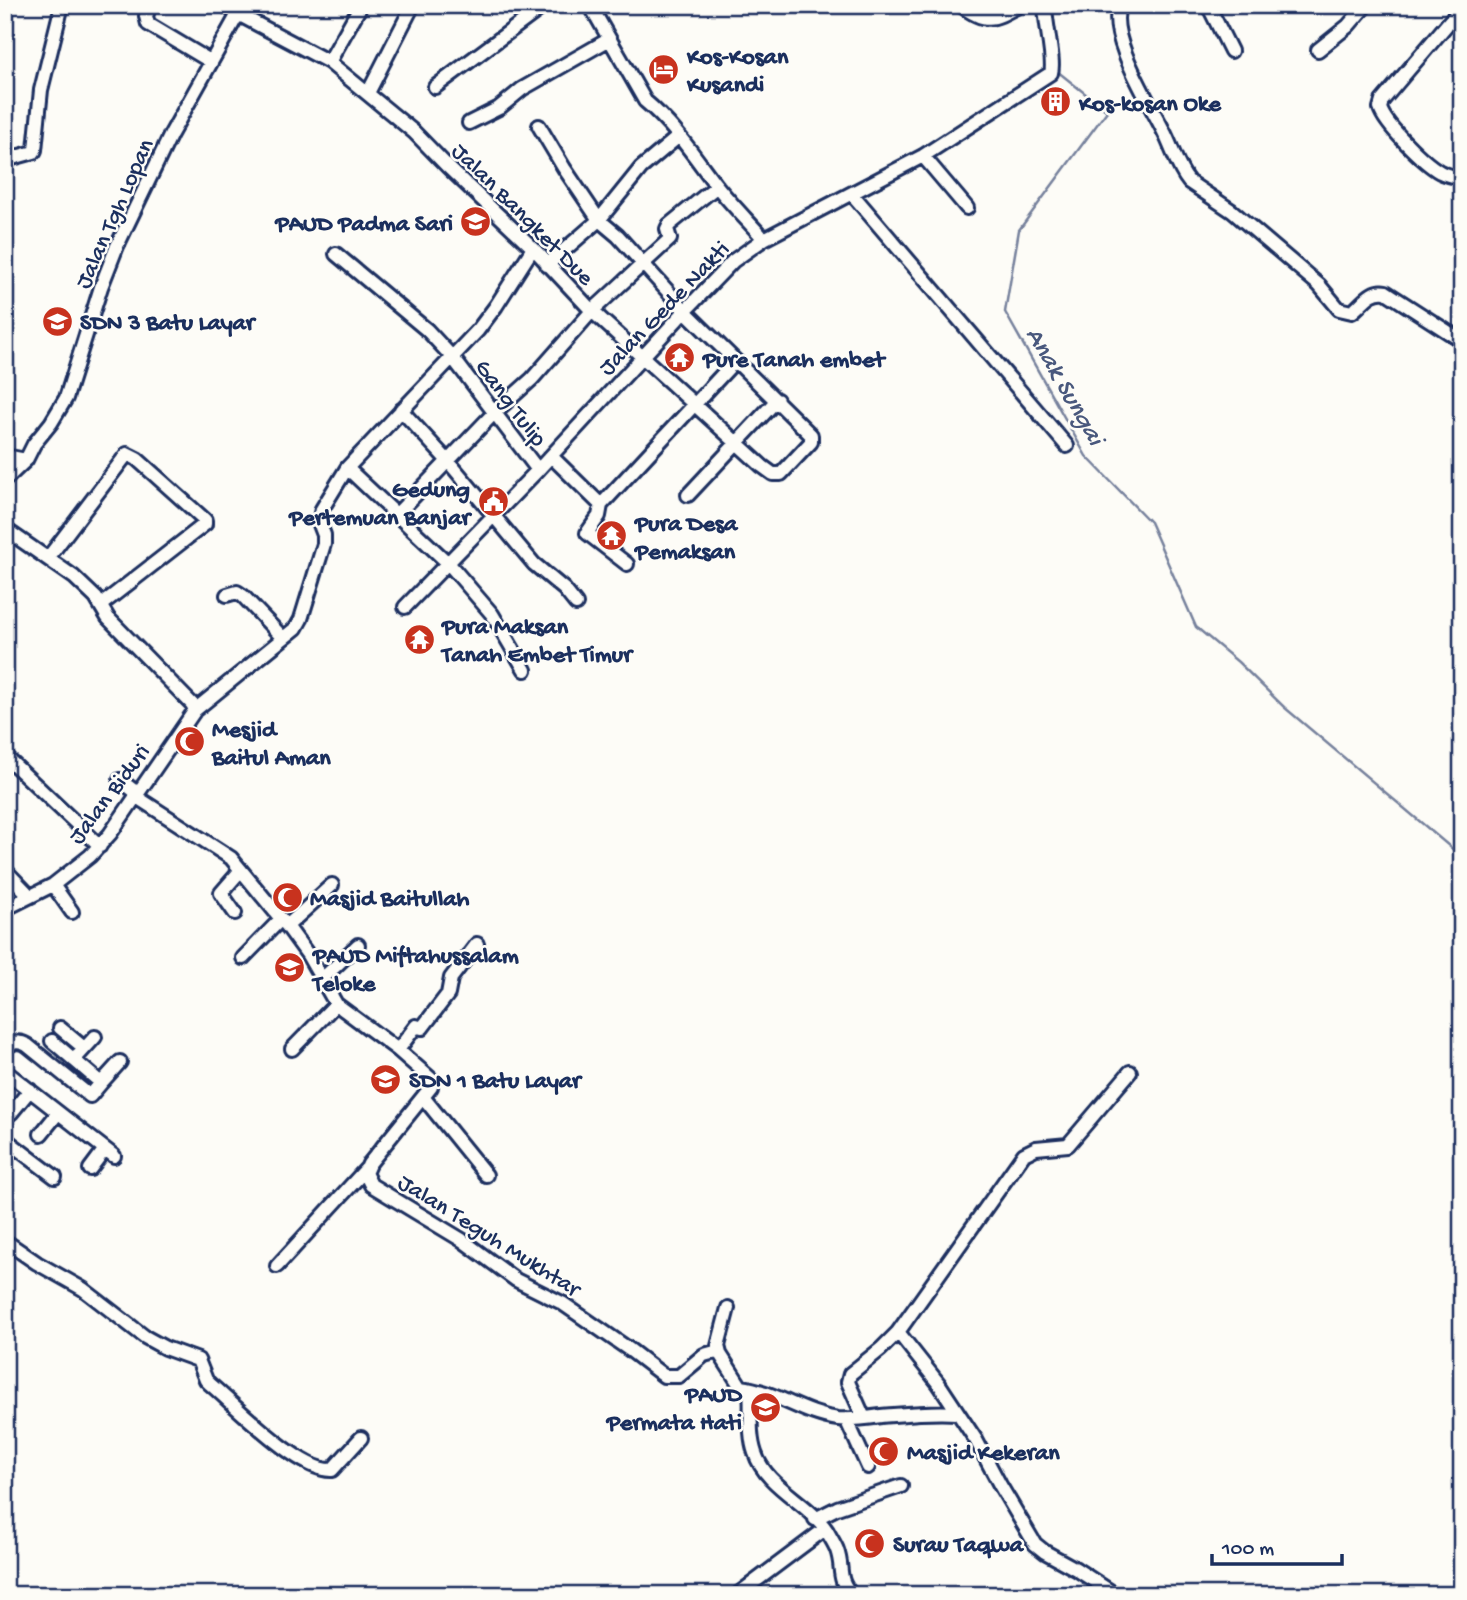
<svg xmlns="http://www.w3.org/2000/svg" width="1467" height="1600" font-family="'Gochi Hand',sans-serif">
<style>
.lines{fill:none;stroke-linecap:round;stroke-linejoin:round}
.stream{stroke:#76819c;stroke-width:2.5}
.minor-casing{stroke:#1b2f5e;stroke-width:18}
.minor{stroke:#fdfcf7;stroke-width:12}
.labels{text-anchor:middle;stroke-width:5;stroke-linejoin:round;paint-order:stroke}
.poi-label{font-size:24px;font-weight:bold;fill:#1b2f5e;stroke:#fdfcf7;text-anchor:start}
.street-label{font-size:24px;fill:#1b2f5e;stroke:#fdfcf7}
.water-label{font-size:26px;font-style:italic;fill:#49587d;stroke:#fdfcf7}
</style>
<rect width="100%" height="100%" fill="#fdfcf7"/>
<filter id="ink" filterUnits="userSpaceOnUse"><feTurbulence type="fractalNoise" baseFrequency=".0143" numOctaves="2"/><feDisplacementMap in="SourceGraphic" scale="14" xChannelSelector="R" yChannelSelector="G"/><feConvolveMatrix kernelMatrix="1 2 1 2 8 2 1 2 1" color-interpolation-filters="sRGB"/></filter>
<g filter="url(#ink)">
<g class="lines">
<path class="stream" d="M1057,71l50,40 -88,119 -14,82 81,144 64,66 46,105 42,35 46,45 178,150"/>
<defs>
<path id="minor" d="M150,5l-4,11 2,8 62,37
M241,5l-3,9 91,48 85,70 34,35 85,81 59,63 170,155 11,8h8l30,-32v-7l-121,-119 -72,-80 -19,-16 -35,-52 -25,-42
M590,5l55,96c29,24 49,55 71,84 15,19 32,36 48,54
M961,5c25,20 33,14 59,0
M1120,5c-15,29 32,101 45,129 8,16 13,35 24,48l43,29 87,74 20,24 13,3c11,-8 18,-23 34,-20l76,49
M1208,5l23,46
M1455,15l-73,86 -2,7c5,17 44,55 60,64 6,3 15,5 22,6
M1318,50l30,-24 18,-21
M329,62l32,-57
M435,87l110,-82
M368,93l45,-88
M469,123l30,-15 23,-19 86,-49
M923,156l44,52
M5,160l29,-8 1,-2 6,-60 21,-85
M852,194l215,252
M336,254l91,76 26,28 85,112
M547,265l52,-45 42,-52 38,-32
M401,410l47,51 86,103 30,25 12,15
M5,456l21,4
M551,456l50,49
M347,468l102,96 43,50 33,56
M5,480l21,-20 8,-16 17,-21 15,-25 35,-111 16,-41 54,-112 67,-120 -13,-9
M688,495l89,-95
M601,505l134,-144
M601,505l-2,11 -12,17 40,31
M397,514l97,-101 38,-34 60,-68 78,-72 -3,-10 2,-4 48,-39
M5,529l69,48 22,21 12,20 84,86 3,6
M48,558l79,-104 10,5 68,61v4l-104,81
M227,595l10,-3 6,4 40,42
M405,607l133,-137 147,-159 48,-50 31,-22 159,-83 128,-83c4,-12 -6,-50 -6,-68
M5,756l95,90
M120,780l17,13
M135,796l96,62 56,68 21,29 28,49 62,46 33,29v8l-62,77 -4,9 6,12 91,55 54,40 46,23 68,47 34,26h15l25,-21 11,-3 5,2 21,33c36,5 62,27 97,32 14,1 29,-1 43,-3 25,-2 50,-5 76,-3
M5,870l25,26
M53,885l19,27
M5,909l48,-24 37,-29 20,-22 85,-124 101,-82 5,-9 23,-75v-9l-5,-13 3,-13 25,-41 131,-138 18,-24 37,-58
M235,913l-14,-20 20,-23
M287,926l45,-41
M243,958l38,-39
M322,979l36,-34
M60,1028l24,20
M5,1049c7,-7 13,-9 22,-4l63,51 11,-13 -49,-42
M292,1049l44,-45
M398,1050l18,-24 6,2 26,-34 3,-16 26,-34
M74,1060l21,-23
M5,1071l109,85
M101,1083l19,-21
M423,1097l63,78
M11,1113l19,-23
M41,1134l17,-21
M5,1139l50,38
M90,1169l15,-20
M5,1241l32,22 46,26 62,48 20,11 33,12 8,20 4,4c26,22 90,88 122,86l29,-32
M277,1266l89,-97
M898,1332l41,52 37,56 24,45 35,59 10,8 31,17 40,26
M720,1354l-2,-8 10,-38
M750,1389c2,21 -2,44 5,64 11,34 53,49 72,78 3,6 8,13 10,19 7,19 -1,28 15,45
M864,1418l-16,-36 2,-8 31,-25 17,-17 126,-178 12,-6 32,-3 62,-73
M846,1419l22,48
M815,1519l22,-11 64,-22
M737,1595l88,-66"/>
</defs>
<use href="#minor" class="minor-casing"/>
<use href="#minor" class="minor"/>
</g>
</g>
<defs>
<symbol id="hotel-disc" viewBox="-11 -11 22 22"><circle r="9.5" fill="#c8321e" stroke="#fdfcf7"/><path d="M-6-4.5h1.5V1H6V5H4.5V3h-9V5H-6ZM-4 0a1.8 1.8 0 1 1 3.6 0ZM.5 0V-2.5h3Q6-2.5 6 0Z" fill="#fff"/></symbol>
<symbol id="building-disc" viewBox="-11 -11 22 22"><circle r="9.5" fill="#c8321e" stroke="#fdfcf7"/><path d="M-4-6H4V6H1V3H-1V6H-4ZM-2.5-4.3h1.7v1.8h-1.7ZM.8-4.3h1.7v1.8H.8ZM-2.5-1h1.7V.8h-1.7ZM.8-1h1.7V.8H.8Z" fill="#fff"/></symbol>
<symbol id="school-disc" viewBox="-11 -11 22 22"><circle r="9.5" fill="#c8321e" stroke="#fdfcf7"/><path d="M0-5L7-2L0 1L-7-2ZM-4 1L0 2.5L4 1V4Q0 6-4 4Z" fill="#fff"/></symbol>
<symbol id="temple-disc" viewBox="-11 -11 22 22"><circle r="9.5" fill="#c8321e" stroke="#fdfcf7"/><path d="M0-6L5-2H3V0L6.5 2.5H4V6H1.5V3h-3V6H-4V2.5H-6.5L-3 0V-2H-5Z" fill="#fff"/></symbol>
<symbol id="civic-disc" viewBox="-11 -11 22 22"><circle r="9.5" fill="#c8321e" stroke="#fdfcf7"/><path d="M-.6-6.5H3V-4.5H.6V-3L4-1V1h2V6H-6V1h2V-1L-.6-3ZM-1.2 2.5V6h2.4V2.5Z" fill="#fff"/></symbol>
<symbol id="mosque-disc" viewBox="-11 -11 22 22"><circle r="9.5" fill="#c8321e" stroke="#fdfcf7"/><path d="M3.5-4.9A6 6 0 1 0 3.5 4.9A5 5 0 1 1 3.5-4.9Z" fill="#fff"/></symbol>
</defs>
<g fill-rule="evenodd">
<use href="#hotel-disc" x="646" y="52" width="35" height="35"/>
<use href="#building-disc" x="1038" y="84" width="35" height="35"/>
<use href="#school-disc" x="458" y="204" width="35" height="35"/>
<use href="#school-disc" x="40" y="304" width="35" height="35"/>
<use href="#temple-disc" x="662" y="340" width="35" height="35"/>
<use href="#civic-disc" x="476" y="484" width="35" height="35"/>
<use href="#temple-disc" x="594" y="518" width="35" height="35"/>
<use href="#temple-disc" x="402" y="622" width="35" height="35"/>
<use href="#mosque-disc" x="172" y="724" width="35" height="35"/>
<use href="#mosque-disc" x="270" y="880" width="35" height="35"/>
<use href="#school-disc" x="272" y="950" width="35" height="35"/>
<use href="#school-disc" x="368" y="1062" width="35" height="35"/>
<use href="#school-disc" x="748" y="1390" width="35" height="35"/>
<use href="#mosque-disc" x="866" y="1434" width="35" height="35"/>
<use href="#mosque-disc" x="852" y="1526" width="35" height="35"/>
</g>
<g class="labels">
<g class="poi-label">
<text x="687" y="63">Kos-Kosan<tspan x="687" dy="28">Kusandi</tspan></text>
<text x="1079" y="110">Kos-kosan Oke</text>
<text x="453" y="230" text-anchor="end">PAUD Padma Sari</text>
<text x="80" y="329">SDN 3 Batu Layar</text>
<text x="703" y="366">Pure Tanah embet</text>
<text x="470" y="496" text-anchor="end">Gedung<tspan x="470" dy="28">Pertemuan Banjar</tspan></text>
<text x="635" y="530">Pura Desa<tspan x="635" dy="28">Pemaksan</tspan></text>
<text x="442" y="633">Pura Maksan<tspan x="442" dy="28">Tanah Embet Timur</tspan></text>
<text x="212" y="736">Mesjid<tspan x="212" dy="28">Baitul Aman</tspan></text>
<text x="310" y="905">Masjid Baitullah</text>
<text x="313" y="962">PAUD Miftahussalam<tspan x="313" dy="28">Teloke</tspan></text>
<text x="409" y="1087">SDN 1 Batu Layar</text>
<text x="742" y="1401" text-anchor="end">PAUD<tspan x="742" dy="28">Permata Hati</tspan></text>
<text x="907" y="1459">Masjid Kekeran</text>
<text x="893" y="1551">Surau Taqwa</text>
</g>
<g class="street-label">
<text transform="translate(113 213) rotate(-66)" y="8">Jalan Tgh Lopan</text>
<text transform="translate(524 213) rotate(45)" y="8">Jalan Bangket Due</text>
<text transform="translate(663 307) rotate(-46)" y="8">Jalan Gede Nakti</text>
<text transform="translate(512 402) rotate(53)" y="8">Gang Tulip</text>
<text transform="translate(108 793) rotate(-53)" y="8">Jalan Biduri</text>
<text transform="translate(490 1234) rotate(32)" y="8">Jalan Teguh Mukhtar</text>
</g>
<g class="water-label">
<text transform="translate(1067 385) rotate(60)" y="9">Anak Sungai</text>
</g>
</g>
<rect width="1467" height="1600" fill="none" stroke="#fdfcf7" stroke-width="28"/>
<rect x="14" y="14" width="1439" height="1572" fill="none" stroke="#1b2f5e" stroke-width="2.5" filter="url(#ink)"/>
<path d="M1212 1554v10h130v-10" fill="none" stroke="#1b2f5e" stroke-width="3.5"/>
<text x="1222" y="1554" font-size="21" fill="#1b2f5e" stroke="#fdfcf7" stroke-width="5" paint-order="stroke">100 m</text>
</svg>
